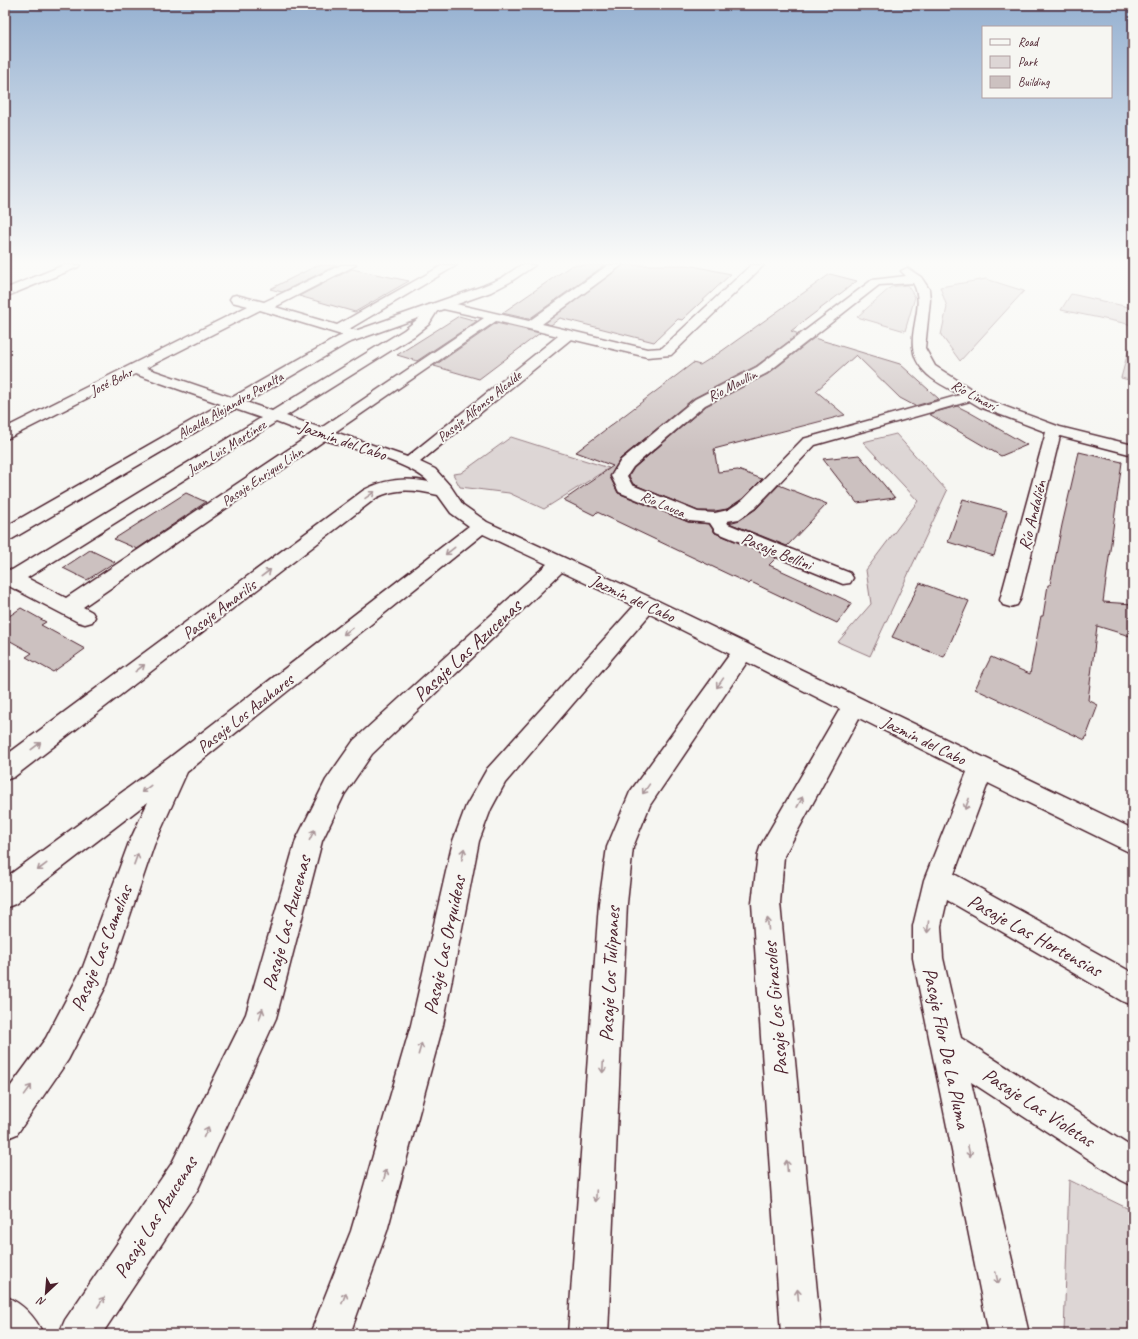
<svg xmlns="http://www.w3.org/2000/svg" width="1138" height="1339" font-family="Caveat,sans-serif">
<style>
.green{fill:#ddd6d5;stroke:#947a80}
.building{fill:#ccc1c0;stroke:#4a1f2b}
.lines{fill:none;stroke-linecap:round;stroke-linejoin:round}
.street-casing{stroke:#4a1f2b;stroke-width:3}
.secondary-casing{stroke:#4a1f2b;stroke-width:3}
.street{fill:#f6f6f2;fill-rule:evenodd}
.secondary{fill:#f6f6f2;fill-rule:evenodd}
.oneway{stroke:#a99598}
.labels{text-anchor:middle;stroke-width:4;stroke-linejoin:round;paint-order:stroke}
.far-street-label{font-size:14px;fill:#4a1f2b;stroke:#f6f6f2}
.street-label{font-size:17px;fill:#4a1f2b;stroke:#f6f6f2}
.near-street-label{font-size:20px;fill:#4a1f2b;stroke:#f6f6f2}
</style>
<rect width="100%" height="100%" fill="#f6f6f2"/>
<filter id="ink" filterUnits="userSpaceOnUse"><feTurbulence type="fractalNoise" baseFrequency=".025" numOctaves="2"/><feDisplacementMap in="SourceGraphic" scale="8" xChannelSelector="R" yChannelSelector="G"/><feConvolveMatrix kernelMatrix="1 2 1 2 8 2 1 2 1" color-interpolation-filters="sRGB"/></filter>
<g filter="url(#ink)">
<path class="green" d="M986,279l38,12 -64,70 -19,-26 6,-28 -7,-20z
M907,285l8,12 -10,34 -48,-14 34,-30z
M1071,294l62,14v17l-72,-15z
M1129,348l4,1v32l-12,-3z
M896,434l51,57 -77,165 -32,-14 33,-38 -5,-34 52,-69 -55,-59z
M511,437l98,31 -65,41 -35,-16 -49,-6 -7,-13 8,-1z
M1069,1180l64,31v123h-69z"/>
<path class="building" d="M318,265h19l-55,27 -12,-3z
M572,265h33l-76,54 -27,-6z
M623,265h65l43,9 -49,46 -4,-1 -24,23 -94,-24 -9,7 -6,-2z
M352,269l57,12 -54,31 -56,-16z
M830,274l27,7 -66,50 8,3 -43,32 -62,32 -74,61 -10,18 8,16 70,29 21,2 6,9 61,25 -7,7 83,38 -15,20 -86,-41 -2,2 -152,-72 -3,3 -30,-15 49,-34 -37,-14 117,-89 7,2 19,-12z
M459,316l18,5 -60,40 -20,-6z
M496,323l44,10 -61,46 -45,-13z
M814,338l86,26 39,35 -24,7 -15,-8 -44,-43 -40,36 29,24 -131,34 4,23 20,-2 24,9 -20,20 -15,10 -12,2h-17l-65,-27 -4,-8 5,-8 72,-62 62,-32z
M957,406l12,6 58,33 -26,11 -72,-42z
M1079,452l43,10 -19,140 30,2v33l-36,-11 -9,74 10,5 -13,35 -110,-51 16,-32 39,17 11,-58h2l5,-31h2l12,-60z
M859,455l36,43 -38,5 -34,-44z
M779,485l48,19 -40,42 -58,-23 11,-3 16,-11z
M186,493l20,9 -69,47 -23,-10z
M963,499l44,12 -13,45 -46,-14z
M90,550l25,12 -28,18 -24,-12z
M920,583l49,18 -25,56 -52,-20z
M21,608l25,14 -5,3 44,24 -32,23 -27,-15 6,-4 -27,-15v-19z"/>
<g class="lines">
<defs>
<path id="street" d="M64,265h16l-2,2 -73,30v-8z
M341,265h15l-81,42 62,18 106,-60h14l-108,64 9,2 2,3 -2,3h-10l-88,-27 -114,58 126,43 132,-81 15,-12 10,-13h8l2,-3 4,-1 86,20 79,-56h14l-80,59 105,25 15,-1 89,-83h13l-93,90 -24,2 -76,-18 -151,123 15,7 16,18 12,18 24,17 167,77 479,230v25l-145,-71 -34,91 179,99v32l-11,-4 -175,-101 -6,26 2,32 18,80 172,110v38l-12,-6 -150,-98 58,252h-40l-76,-376v-32l11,-46 43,-108 -108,-54 -75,138 -4,47 41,431h-40l-29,-431 6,-49 3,-9 79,-136 -93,-47 -97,143 -17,42 -6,56 -19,431h-40l31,-431 8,-56 23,-55 100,-138 -80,-40 -145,169 -14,26 -12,32 -36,184 -56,206 -37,103h-40l41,-103 60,-206 42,-184 13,-35 21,-37 147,-163 -72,-34 -190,182 -28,41 -22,46 -46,177 -5,11 -73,160 -96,145h-43l6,-14 107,-157 74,-149 50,-174 30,-60 28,-40 193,-176 -64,-30 -296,238 -33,73 -48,141 -38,74 -51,74 -12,5v-45l41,-56 37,-71 45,-122 20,-43 -133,102 -10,4v-30l164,-120 300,-232 -18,-13 -13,-18c-22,-5 -41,-8 -62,3l-362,279 -9,3v-24l359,-266c21,-11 41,-13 65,-8 -20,-20 -76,-33 -104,-42l-242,167 9,5 3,5 -3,5 -7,2 -7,-2 -73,-38v-15l7,1 249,-152 -126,-44 -124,63 -6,2v-11l243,-122 -16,-4 -2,-3 2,-3 4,-1 28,7zM439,308l45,10 -163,110 -35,-12 128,-80 15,-12zM496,321l62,15 -151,121 -72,-25zM276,422l34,13 -244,163 -39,-20z
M907,268l14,9 8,12 1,11 -5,48 10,18 55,35 70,26 73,18v10l-73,-19 -40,164 -3,5 -7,2 -7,-2 -3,-5 46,-168 -66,-25 -10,-6 -155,44 -60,63 -16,11 -12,2 1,3 122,49 3,5 -3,5 -7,1 -127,-52 -6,-9 -21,-2 -70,-29 -8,-16 10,-16 74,-61 62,-32 115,-87 34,-4 -5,-5zM913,283c16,27 -16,59 11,88 8,10 25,17 36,24l-157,44 -60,61 -15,10 -13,3 -17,-1 -66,-27 -5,-9 6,-9 72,-62 62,-32 112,-88z
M5,1296c18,8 30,20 38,38h-38z"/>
<path id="secondary" d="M521,265h14l-25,17 -19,10 -143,51 -336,196 -7,2v-14l333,-190 145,-51 19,-8z"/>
</defs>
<use href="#street" class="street-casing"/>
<use href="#secondary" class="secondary-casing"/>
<use href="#street" class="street"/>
<use href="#secondary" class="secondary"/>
</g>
<defs><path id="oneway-shaft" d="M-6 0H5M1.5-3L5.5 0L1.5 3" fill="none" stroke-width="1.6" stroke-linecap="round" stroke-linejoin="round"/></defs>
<g class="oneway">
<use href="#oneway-shaft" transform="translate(370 495) rotate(-35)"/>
<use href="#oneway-shaft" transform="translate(450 551) rotate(142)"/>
<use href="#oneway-shaft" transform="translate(266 573) rotate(-37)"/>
<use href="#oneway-shaft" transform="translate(348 631) rotate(142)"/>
<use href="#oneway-shaft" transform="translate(140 668) rotate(-37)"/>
<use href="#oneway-shaft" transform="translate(720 683) rotate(125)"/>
<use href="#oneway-shaft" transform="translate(36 746) rotate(-37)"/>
<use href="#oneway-shaft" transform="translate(146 789) rotate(143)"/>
<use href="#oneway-shaft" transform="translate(646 789) rotate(125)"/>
<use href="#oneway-shaft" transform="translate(800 802) rotate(-61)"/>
<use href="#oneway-shaft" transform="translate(967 804) rotate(111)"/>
<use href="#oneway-shaft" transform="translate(312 835) rotate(-64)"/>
<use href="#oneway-shaft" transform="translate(463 854) rotate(-78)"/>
<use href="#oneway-shaft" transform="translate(136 859) rotate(-70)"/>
<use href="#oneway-shaft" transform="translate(42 867) rotate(143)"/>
<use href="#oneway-shaft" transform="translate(768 924) rotate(-95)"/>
<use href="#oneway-shaft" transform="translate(928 927) rotate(95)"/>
<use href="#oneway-shaft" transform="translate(261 1014) rotate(-72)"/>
<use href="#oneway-shaft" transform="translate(420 1049) rotate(-74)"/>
<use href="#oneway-shaft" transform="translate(603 1067) rotate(93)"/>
<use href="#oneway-shaft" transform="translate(28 1090) rotate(-54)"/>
<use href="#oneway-shaft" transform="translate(206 1132) rotate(-65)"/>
<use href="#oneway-shaft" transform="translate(969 1151) rotate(78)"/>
<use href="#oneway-shaft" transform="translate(787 1166) rotate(-95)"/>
<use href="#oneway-shaft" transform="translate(385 1175) rotate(-74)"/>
<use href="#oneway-shaft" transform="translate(596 1196) rotate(93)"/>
<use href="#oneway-shaft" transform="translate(997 1278) rotate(78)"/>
<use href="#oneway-shaft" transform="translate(798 1295) rotate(-95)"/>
<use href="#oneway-shaft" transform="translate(344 1298) rotate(-69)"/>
<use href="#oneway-shaft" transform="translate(101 1302) rotate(-56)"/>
</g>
</g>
<linearGradient id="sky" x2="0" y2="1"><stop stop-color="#96b1d1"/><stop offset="0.58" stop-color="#fbfbf9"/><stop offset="1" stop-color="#fbfbf9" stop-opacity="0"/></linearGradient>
<rect width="1138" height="453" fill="url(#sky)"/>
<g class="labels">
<g class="far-street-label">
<text transform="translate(111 381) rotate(-27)" y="5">José Bohr</text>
<text transform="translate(732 385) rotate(-27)" y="5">Río Maullin</text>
<text transform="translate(974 395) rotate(29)" y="5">Río Limarí</text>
<text transform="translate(230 405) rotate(-30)" y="5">Alcalde Alejandro Peralta</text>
<text transform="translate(479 406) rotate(-39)" y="5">Pasaje Alfonso Alcalde</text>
<text transform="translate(226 447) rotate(-32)" y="5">Juan Luis Martínez</text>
<text transform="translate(262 476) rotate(-34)" y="5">Pasaje Enrique Lihn</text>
<text transform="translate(663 504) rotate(23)" y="5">Río Lauca</text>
</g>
<g class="street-label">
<text transform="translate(343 440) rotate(19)" y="6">Jazmín del Cabo</text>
<text transform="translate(1032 515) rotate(-76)" y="6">Río Andalién</text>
<text transform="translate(777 551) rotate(22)" y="6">Pasaje Bellini</text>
<text transform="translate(633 598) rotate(25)" y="6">Jazmín del Cabo</text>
<text transform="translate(219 609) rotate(-37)" y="6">Pasaje Amarilis</text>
<text transform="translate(245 713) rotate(-38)" y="6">Pasaje Los Azahares</text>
<text transform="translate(924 740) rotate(26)" y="6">Jazmín del Cabo</text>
</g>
<g class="near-street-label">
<text transform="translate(467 650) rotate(-43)" y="7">Pasaje Las Azucenas</text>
<text transform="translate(286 923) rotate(-75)" y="7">Pasaje Las Azucenas</text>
<text transform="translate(1035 935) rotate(29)" y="7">Pasaje Las Hortensias</text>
<text transform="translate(444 945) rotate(-78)" y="7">Pasaje Las Orquídeas</text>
<text transform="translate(101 948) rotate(-68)" y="7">Pasaje Las Camelias</text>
<text transform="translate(609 974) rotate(-87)" y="7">Pasaje Los Tulipanes</text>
<text transform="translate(775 1009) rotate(-95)" y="7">Pasaje Los Girasoles</text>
<text transform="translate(947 1048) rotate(78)" y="7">Pasaje Flor De La Pluma</text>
<text transform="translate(1039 1107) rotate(33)" y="7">Pasaje Las Violetas</text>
<text transform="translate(155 1217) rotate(-58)" y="7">Pasaje Las Azucenas</text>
</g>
</g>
<rect width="1138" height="1339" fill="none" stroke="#f6f6f2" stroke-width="20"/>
<rect x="10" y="10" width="1118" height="1319" fill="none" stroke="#4a1f2b" stroke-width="1.5" filter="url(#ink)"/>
<rect x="982" y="26" width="130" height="72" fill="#f6f6f2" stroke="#b1a0a2"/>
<rect x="990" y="39" width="20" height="6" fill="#f6f6f2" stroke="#b1a0a2"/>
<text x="1018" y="46" font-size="12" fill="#4a1f2b">Road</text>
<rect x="990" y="56" width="20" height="12" fill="#ddd6d5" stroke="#b1a0a2"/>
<text x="1018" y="66" font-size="12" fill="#4a1f2b">Park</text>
<rect x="990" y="76" width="20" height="12" fill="#ccc1c0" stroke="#b1a0a2"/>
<text x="1018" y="86" font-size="12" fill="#4a1f2b">Building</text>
<g transform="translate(46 1293) rotate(206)" stroke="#f6f6f2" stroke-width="3" paint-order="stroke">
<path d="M0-3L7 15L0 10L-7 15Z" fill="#4a1f2b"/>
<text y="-6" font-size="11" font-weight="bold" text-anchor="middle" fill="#4a1f2b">N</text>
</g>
</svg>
